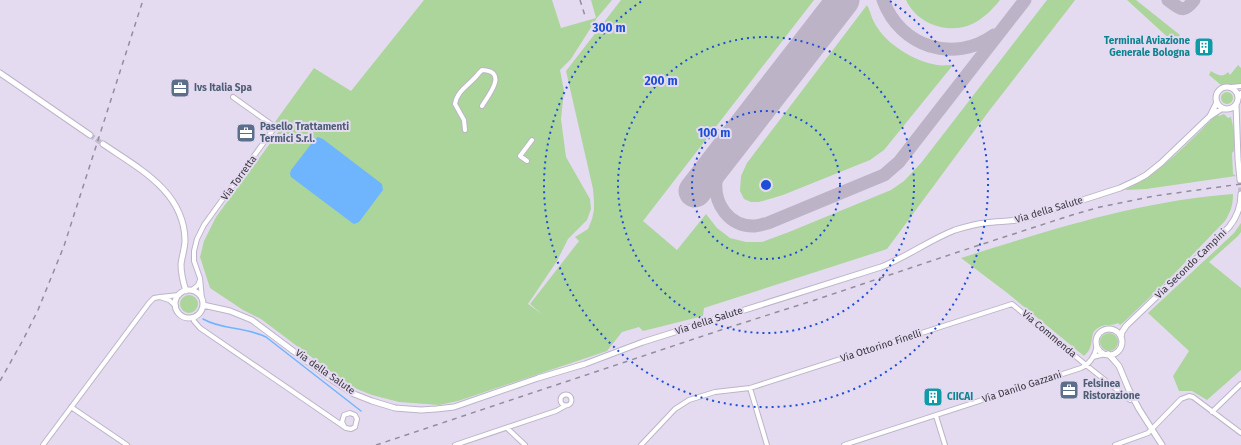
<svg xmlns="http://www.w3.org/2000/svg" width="1241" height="445" font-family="'Fira Sans',sans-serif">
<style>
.green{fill:#acd59b}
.water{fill:#6fb5fd}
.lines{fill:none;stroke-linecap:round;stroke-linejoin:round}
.stream{stroke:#6fb5fd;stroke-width:1.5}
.taxiway{stroke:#bcb4c6;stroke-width:13}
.runway{stroke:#bcb4c6;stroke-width:33}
.tertiary-tunnel{stroke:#c2bacd;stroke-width:5;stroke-dasharray:5 2.5;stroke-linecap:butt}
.minor-casing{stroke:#bdb4c9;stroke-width:6}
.tertiary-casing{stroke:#bdb4c9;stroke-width:7}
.minor{stroke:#fff;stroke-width:4}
.tertiary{stroke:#fff;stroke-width:5}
.rail{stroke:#938d9c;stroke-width:1.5;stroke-dasharray:5 5;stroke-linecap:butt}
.ring{fill:none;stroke:#1d4ed8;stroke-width:2;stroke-dasharray:2 4}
.labels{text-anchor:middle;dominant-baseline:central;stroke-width:4;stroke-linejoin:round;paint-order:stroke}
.culture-label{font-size:10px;font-weight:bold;fill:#0d838f;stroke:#e4dbf1;text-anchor:end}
.service-label{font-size:10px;font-weight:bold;fill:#4e5e75;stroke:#e4dbf1;text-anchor:start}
.street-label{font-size:10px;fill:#3a363f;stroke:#e4dbf1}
.centre{fill:#1d4ed8;stroke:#e4dbf1;stroke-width:2}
.ring-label{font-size:12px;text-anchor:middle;font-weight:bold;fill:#1d4ed8;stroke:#e4dbf1;stroke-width:4;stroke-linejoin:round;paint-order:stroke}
</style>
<rect width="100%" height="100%" fill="#e4dbf1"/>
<!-- green -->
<path class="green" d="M 424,0 L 552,0 L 561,28 L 596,18 L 591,0 L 612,0 L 597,18 L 571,59 L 560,70 L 564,91 L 561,119 L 566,157 L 590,199 L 591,209 L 587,220 L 568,239 L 557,261 L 528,304 L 542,314 L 530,304 L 579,241 L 575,237 L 588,229 L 592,219 L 594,210 L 594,202 L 593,189 L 566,71 L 621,0 L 814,0 L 643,221 L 677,250 L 706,214 L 717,228 L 730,238 L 746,242 L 762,242 L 789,232 L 891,190 L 904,181 L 921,163 L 1047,0 L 1075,0 L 1069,8 L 989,111 L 887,249 L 704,308 L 703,316 L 643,331 L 639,327 L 622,332 L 607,351 L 458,401 L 439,405 L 399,402 L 372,395 L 357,389 L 342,380 L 261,319 L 243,310 L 210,288 L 200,257 L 204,241 L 216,217 L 282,127 L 275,122 L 314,68 L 351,91 Z
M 906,0 L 1000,0 C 993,9 983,19 972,24 C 948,35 917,24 906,0 Z
M 1127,0 L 1136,0 L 1180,35 L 1174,43 Z
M 867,5 C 870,10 871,17 874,22 C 885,44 914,61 937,65 C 942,66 948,65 953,65 L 884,150 L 870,160 L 783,195 L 759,202 L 751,202 L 744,199 L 740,191 L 741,176 L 747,163 Z
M 1238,65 L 1241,68 L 1241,83 L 1239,85 L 1221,85 L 1209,75 L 1211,71 C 1217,75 1223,78 1228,72 L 1230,75 Z
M1221 98a6 6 0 1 1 12 0a6 6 0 1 1-12 0Z
M 1217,114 L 1219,116 L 1224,114 L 1228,118 L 1231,117 L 1234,131 L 1234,151 L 1232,153 L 1233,174 L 1236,176 L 1146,189 L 1126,190 L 1126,189 C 1159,175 1191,140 1217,114 Z
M 1233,194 C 1233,205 1231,211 1225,221 L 1172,276 L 1125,321 L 1120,325 L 1118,323 C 1112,326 1107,324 1102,326 C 1089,331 1094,338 1090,348 C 1089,351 1086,354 1084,356 L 1006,292 L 961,258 C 1050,230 1139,201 1233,194 Z
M 1241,223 L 1241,232 L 1238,236 L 1209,262 L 1241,288 L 1241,370 L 1207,400 L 1192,391 L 1179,391 L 1173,376 L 1189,351 L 1148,313 L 1234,233 Z
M180 304a9 9 0 1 1 18 0a9 9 0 1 1-18 0Z
M1100 342a9 9 0 1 1 18 0a9 9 0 1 1-18 0Z"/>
<!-- water -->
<path class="water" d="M 318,137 L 323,139 L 382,184 L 383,190 L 359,222 L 354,224 L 351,222 L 291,177 L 290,174 L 291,170 L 315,139 Z"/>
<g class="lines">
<!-- stream -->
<path class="stream" d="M 203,319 C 222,330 246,327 266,337 L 361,411"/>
<!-- taxiway -->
<path class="taxiway" d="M 883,0 C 900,47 954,64 994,35
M 1168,0 C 1181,9 1183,14 1194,0
M 727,150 C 722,160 717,170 716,182 C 714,204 729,226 753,226 C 758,226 763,224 768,223 L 884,175 L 899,162 L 1025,0"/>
<!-- runway -->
<path class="runway" d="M 695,191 L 843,0"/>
<!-- tertiary-tunnel -->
<path class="tertiary-tunnel" d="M 90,135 L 103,144
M 1240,180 L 1241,194"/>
<!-- minor casing -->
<g class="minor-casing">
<path id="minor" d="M 1231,87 L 1241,86
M 1238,99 L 1241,93
M 465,130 L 464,120 L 455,104 C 457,90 471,84 479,73 L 482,70 C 509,71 488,96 482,106
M 527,161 L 520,156 L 532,140
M 192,290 L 198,285 L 200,280
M 202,299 L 200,278 L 194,261 L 194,251 L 197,239 L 204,225 L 275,127 L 233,97
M 176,306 L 169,300 L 160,297 L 179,295
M 193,317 L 194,321 L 200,328 L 346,428 L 351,429 L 355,427 L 357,419 L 355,415 L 350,413 L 344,415 L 342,422 L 344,426
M 1093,357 L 1105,354
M 750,388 L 767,445
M560.5 400a5.5 5.5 0 1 1 11 0a5.5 5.5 0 1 1-11 0Z
M 71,407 L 127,445
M 1212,412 L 1241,384
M 936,416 L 945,445
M 507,428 L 525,445
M 43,445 L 149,303 L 154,298 L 160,297
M 455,445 L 556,411 L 565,406
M 641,445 L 675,409 L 689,400 L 715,392 L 750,388 L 1012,304 L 1086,365 L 1130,400
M 844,445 L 1081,368 C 1090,364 1095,355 1097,346
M 1115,445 L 1148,433 L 1181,399 L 1189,396 L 1193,397 L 1241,433"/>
</g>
<!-- tertiary casing -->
<g class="tertiary-casing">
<path id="tertiary" d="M 0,73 L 90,135
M1216 98a11 11 0 1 1 22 0a11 11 0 1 1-22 0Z
M 1236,104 L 1238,159 L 1240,180
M 1210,116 L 1217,102
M 103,144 C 138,168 184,191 185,240 C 185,248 182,256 181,264 C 181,273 183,282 186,291
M175 304a14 14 0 1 1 28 0a14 14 0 1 1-28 0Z
M 203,305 L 230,311 L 252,320 L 332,380 L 354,394 L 372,401 L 395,408 L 421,410 L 436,409 L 454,407 L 538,378 L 585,364 L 643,342 L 881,267 C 907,257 929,240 955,230 C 965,227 975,224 985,223 C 998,221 1011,222 1024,219 L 1120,188 L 1137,180 L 1146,175 L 1161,163 L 1209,117 L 1221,109 L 1226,109
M1096 342a13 13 0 1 1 26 0a13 13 0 1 1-26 0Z
M 1121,338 L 1122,332 L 1126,326 L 1229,227 C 1237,217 1241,206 1241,194
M 1108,354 L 1113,359 L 1119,366 L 1129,390 L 1139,409 L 1162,445"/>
</g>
<!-- minor -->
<use href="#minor" class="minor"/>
<!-- tertiary -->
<use href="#tertiary" class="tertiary"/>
<!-- rail -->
<path class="rail" d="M 580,0 L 586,19
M 0,381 L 23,340 L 38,310 L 64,246 L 143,0
M 376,445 L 727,328 L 815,300 L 958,252 L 1072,215 L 1100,207 L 1154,196 L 1241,184"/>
</g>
<!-- distance rings -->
<g class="ring">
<circle cx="766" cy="185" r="74"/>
<circle cx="766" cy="185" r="148"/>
<path d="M890 1A222 222 0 1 1 642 1"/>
</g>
<!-- icons -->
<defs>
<g id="building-square" transform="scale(1)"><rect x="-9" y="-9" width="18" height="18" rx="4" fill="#0f9aa8" stroke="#e4dbf1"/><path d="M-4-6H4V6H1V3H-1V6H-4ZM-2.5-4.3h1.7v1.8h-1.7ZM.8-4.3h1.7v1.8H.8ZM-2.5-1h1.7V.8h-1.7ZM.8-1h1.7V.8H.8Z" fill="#fff"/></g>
<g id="office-square" transform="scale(1)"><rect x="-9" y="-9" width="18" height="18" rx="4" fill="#5c6f8a" stroke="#e4dbf1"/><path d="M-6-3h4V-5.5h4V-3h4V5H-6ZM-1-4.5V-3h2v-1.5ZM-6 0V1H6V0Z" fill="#fff"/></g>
</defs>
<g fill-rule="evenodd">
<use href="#building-square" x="1204" y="47"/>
<use href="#office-square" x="180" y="88"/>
<use href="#office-square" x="246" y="133"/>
<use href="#office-square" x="1069" y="390"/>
<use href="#building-square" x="933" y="397"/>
</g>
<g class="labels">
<!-- culture labels -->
<g class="culture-label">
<text x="1190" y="41">Terminal Aviazione<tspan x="1190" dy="12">Generale Bologna</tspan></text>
<text x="947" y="397" text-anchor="start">CIICAI</text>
</g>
<!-- service labels -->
<g class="service-label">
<text x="194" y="88">Ivs Italia Spa</text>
<text x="260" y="127">Pasello Trattamenti<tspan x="260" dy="12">Termici S.r.l.</tspan></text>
<text x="1083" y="384">Felsinea<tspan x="1083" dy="12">Ristorazione</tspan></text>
</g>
<!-- street labels -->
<g class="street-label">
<text transform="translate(239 178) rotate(-54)">Via Torretta</text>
<text transform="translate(1049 210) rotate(-17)">Via della Salute</text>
<text transform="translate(1191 264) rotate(-44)">Via Secondo Campini</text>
<text transform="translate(709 321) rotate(-18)">Via della Salute</text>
<text transform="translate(1049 334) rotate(40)">Via Commenda</text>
<text transform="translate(881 346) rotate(-18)">Via Ottorino Finelli</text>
<text transform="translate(325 372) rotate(35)">Via della Salute</text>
<text transform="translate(1022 387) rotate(-18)">Via Danilo Gazzani</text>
</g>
</g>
<circle cx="766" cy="185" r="6" class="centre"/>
<g class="ring-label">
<text x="609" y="32">300 m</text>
<text x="661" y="85">200 m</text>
<text x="714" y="137">100 m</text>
</g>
</svg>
